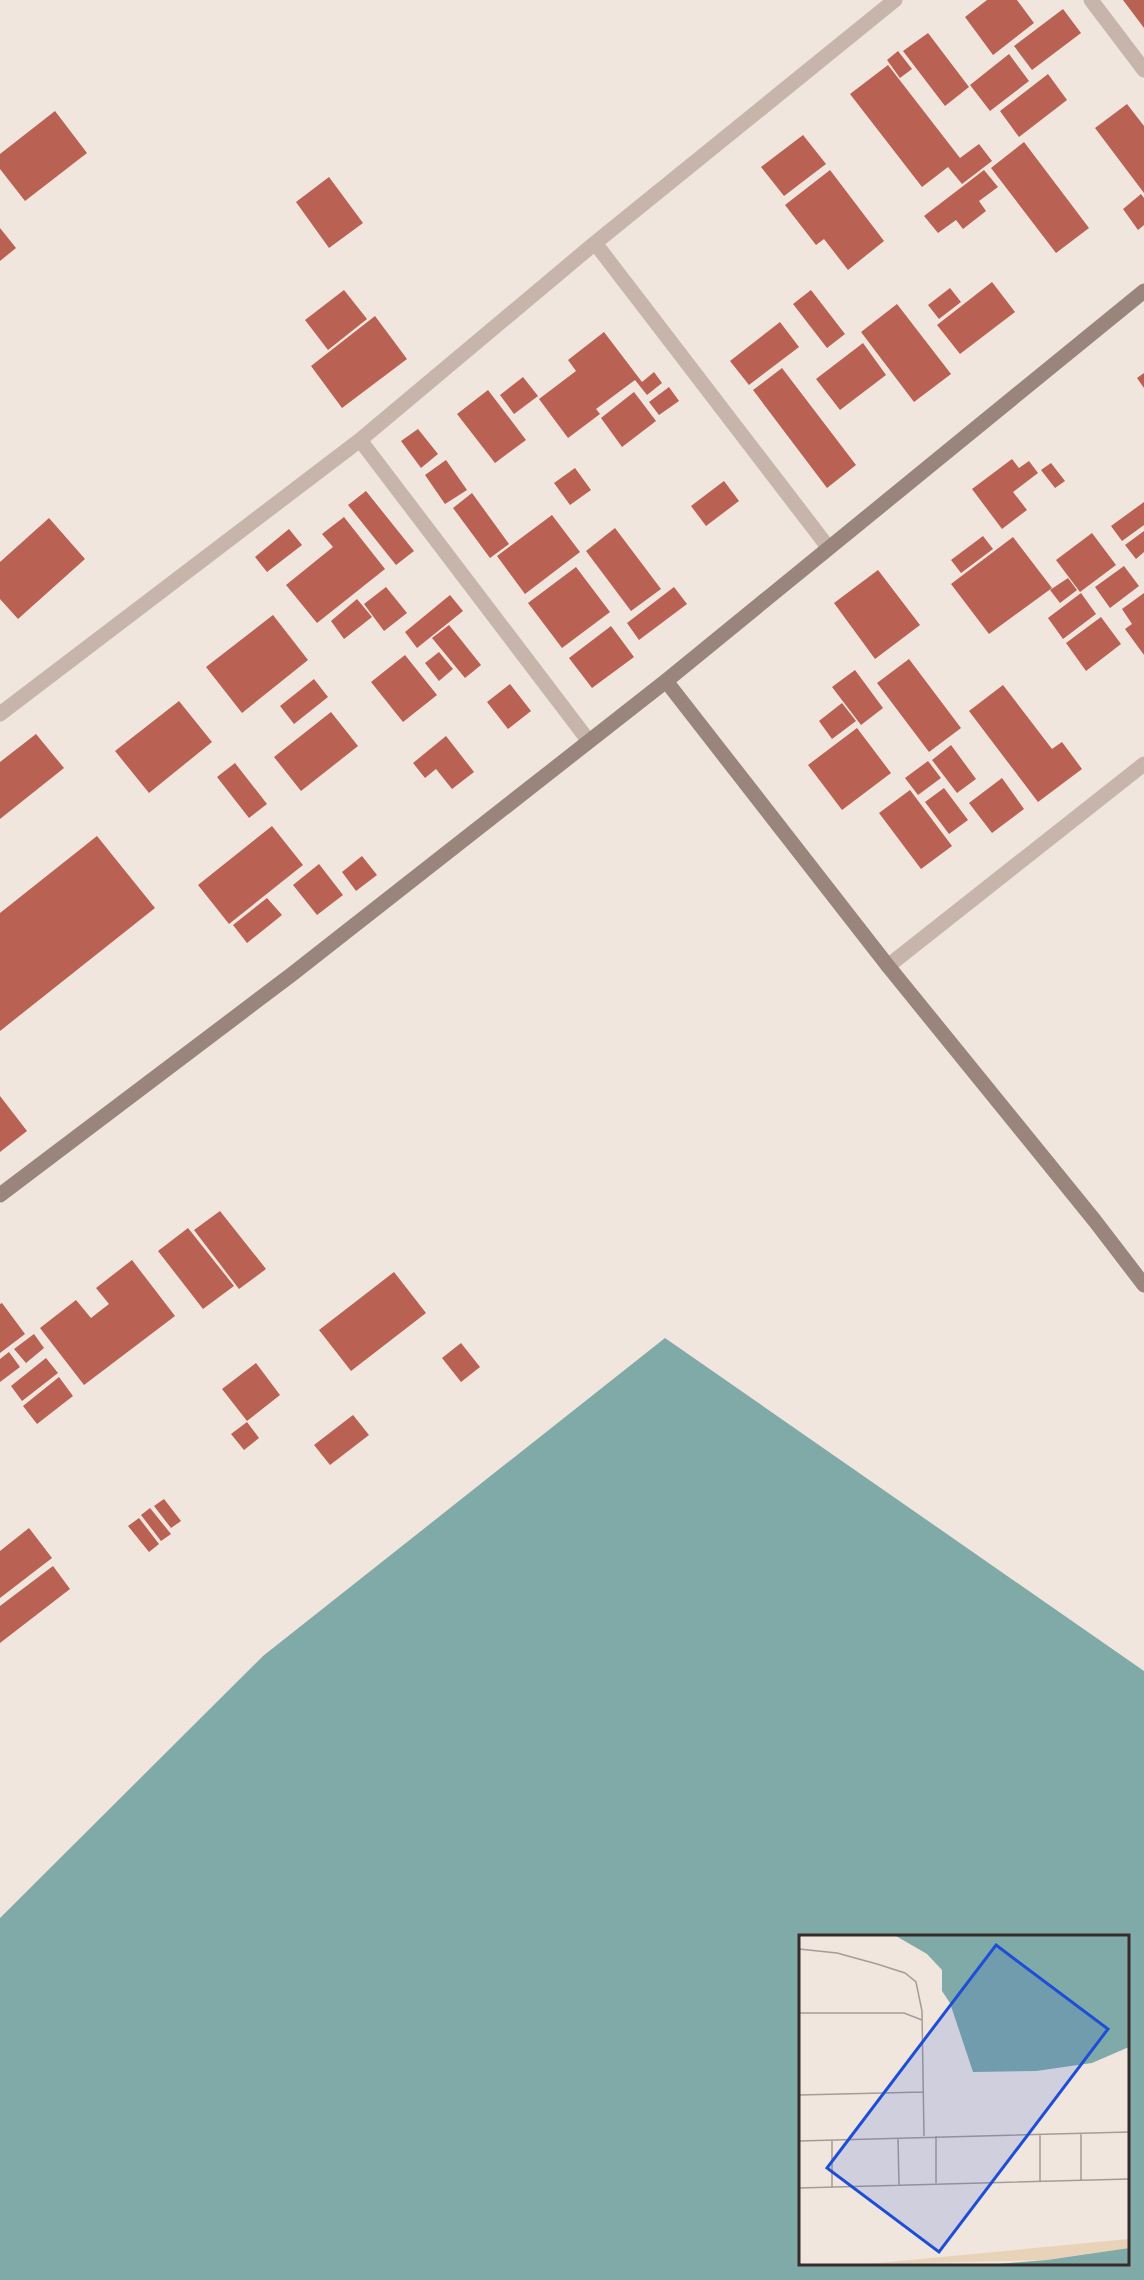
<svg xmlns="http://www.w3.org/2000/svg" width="1144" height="2280" font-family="'Golos Text',sans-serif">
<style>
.water{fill:#80aaa7;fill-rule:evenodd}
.building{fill:#b96153}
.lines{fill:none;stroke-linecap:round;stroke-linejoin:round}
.street{stroke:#c7b5ab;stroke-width:15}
.secondary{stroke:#9a857d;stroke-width:15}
.inset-road{fill:none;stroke:#a59c96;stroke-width:1.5}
.view{fill:#1d4ed8;fill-opacity:0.15;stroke:#1d4ed8;stroke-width:3}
.inset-edge{fill:none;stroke:#352c2a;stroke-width:3}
</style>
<rect width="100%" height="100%" fill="#f0e6de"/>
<!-- water -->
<path class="water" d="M 665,1338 L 1144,1671 L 1144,2280 L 0,2280 L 0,1918 L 263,1656 ZM 800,1936 L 1128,1936 L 1128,2264 L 800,2264 Z"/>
<!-- building -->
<path class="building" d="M 987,0 L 1017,0 L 1034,23 L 993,55 L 965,17 Z
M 1123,0 L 1144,0 L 1144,28 Z
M 1063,9 L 1081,33 L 1032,70 L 1014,46 Z
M 928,33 L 969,87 L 945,106 L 903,51 Z
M 898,51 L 912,69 L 900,78 L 887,60 Z
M 1009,54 L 1029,81 L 990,111 L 970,85 Z
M 888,65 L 960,158 L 979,144 L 992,161 L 962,184 L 948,167 L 922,187 L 850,94 Z
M 1048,74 L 1067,100 L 1019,137 L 1000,111 Z
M 1127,104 L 1144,126 L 1144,193 L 1095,128 Z
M 55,111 L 87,153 L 25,201 L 0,169 L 0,154 Z
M 803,135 L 826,164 L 784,196 L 761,167 Z
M 1024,142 L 1089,228 L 1056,253 L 991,168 Z
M 830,170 L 884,241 L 848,270 L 824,239 L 816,245 L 785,205 Z
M 984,170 L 998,187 L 979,201 L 986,211 L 963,229 L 956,220 L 938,233 L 924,216 Z
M 329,177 L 363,223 L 329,248 L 296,202 Z
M 1141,194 L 1144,198 L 1144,225 L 1138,230 L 1123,209 Z
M 0,228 L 16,248 L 0,261 Z
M 992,282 L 1015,312 L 960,354 L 937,325 Z
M 950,288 L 961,302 L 939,319 L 928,305 Z
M 344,290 L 367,319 L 328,350 L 305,320 Z
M 811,290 L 845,334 L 827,348 L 793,304 Z
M 897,304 L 951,374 L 914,402 L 861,332 Z
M 375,316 L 407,359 L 342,408 L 311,366 Z
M 780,322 L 799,347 L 749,385 L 730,361 Z
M 604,332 L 642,382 L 654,372 L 662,383 L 647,395 L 635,380 L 596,409 L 600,414 L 568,438 L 539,399 L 576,371 L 568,360 Z
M 863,343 L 886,375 L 840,410 L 816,379 Z
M 782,368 L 856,465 L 827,488 L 753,390 Z
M 1144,373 L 1144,388 L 1137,378 Z
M 523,377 L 538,396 L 514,414 L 500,395 Z
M 669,387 L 679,401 L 659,415 L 649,402 Z
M 488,390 L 526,440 L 495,463 L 457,414 Z
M 634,392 L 656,421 L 622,447 L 601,418 Z
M 418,429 L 438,454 L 421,468 L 401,441 Z
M 1012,459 L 1019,468 L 1029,461 L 1038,473 L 1013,492 L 1027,510 L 1002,529 L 972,489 Z
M 446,460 L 467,490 L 445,504 L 425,475 Z
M 1051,463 L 1065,481 L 1055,488 L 1041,470 Z
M 575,468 L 591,490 L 570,505 L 554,483 Z
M 724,481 L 739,501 L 706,526 L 691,506 Z
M 366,491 L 414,551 L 396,565 L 348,505 Z
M 472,493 L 509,544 L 490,558 L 453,508 Z
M 1144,502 L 1144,525 L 1122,541 L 1111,526 Z
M 552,515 L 580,552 L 525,594 L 497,556 Z
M 344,517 L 385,569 L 317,623 L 286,585 L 333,547 L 322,534 Z
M 49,518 L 85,559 L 18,619 L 0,599 L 0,562 Z
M 615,528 L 661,589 L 631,611 L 586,551 Z
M 289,529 L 302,545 L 267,572 L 255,557 Z
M 1144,531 L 1144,552 L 1136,559 L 1125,545 Z
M 1092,533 L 1116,565 L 1080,592 L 1056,560 Z
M 983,536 L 993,549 L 961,573 L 951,560 Z
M 1013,537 L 1052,588 L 989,634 L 951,584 Z
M 1124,566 L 1139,586 L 1110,608 L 1095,587 Z
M 576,567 L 610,612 L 562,648 L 528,603 Z
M 878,570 L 920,625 L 875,659 L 834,603 Z
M 1068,578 L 1077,590 L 1060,603 L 1050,590 Z
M 386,587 L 407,613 L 384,631 L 364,604 Z
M 674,587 L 687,604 L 639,640 L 627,623 Z
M 1081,593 L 1096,614 L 1063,639 L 1048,618 Z
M 1144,593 L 1144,655 L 1125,629 L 1132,624 L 1122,609 Z
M 450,595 L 463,611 L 417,648 L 405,632 Z
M 357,599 L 372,617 L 344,639 L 331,621 Z
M 273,615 L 308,660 L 242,713 L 206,667 Z
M 1101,617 L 1121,644 L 1086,671 L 1066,643 Z
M 449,625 L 481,665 L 465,678 L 432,638 Z
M 611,626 L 634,657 L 592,688 L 569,658 Z
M 439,652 L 453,669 L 439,681 L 425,663 Z
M 405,655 L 437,695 L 403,722 L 371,682 Z
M 909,659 L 961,728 L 929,752 L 877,683 Z
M 855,670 L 883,708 L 861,725 L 832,687 Z
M 314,679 L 328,697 L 294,724 L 280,706 Z
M 510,684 L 531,711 L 508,729 L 487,702 Z
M 1003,685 L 1052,749 L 1062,742 L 1082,769 L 1038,802 L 969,711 Z
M 179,701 L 212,742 L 149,793 L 115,751 Z
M 842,703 L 856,721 L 832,739 L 819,721 Z
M 331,712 L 358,746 L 301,791 L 274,757 Z
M 857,728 L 891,773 L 842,810 L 808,765 Z
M 36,734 L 64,768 L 0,819 L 0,762 Z
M 446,736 L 474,772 L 452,789 L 436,769 L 425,778 L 413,763 Z
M 951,745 L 976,779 L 957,793 L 932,760 Z
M 928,761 L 941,778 L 918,795 L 905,778 Z
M 235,763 L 267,804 L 249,818 L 217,777 Z
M 1002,778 L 1024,809 L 992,833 L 969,803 Z
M 944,788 L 968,820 L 949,834 L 925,802 Z
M 910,790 L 952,846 L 921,869 L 879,813 Z
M 272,826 L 303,865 L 229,924 L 198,885 Z
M 97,836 L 155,908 L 0,1031 L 0,913 Z
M 362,856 L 377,875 L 356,891 L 342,872 Z
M 319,864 L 343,895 L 317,915 L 293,885 Z
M 267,898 L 282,915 L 247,943 L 233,925 Z
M 0,1096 L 27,1131 L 0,1152 Z
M 220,1211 L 266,1269 L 239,1289 L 194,1230 Z
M 188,1228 L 234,1286 L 203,1309 L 158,1251 Z
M 132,1260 L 175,1316 L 84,1385 L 40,1328 L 76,1300 L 91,1318 L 109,1304 L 96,1288 Z
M 394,1272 L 426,1313 L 351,1371 L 319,1330 Z
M 2,1303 L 25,1334 L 0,1353 L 0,1304 Z
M 34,1334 L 44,1348 L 26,1363 L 14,1349 Z
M 461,1343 L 480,1367 L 461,1382 L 442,1358 Z
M 9,1352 L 20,1367 L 0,1382 L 0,1359 Z
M 46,1358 L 58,1373 L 22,1401 L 11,1386 Z
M 256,1363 L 280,1395 L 247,1421 L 222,1389 Z
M 59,1377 L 73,1396 L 37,1424 L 23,1406 Z
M 353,1415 L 369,1435 L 330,1465 L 314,1445 Z
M 247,1422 L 259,1438 L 244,1450 L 231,1434 Z
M 164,1499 L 181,1521 L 171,1528 L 154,1506 Z
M 150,1508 L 171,1534 L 161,1541 L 141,1515 Z
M 139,1518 L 159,1544 L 149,1552 L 128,1526 Z
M 29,1528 L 52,1558 L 0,1598 L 0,1551 Z
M 53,1566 L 70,1589 L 0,1643 L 0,1606 Z"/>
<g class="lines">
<!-- street -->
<path class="street" d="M 1091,0 L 1144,70
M 595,243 L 828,547
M 360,440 L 588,740
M 0,714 L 360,440 L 595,243 L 895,0
M 888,966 L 1144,764"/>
<!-- secondary -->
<path class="secondary" d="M 666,681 L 888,966 L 1095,1221 L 1144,1285
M 0,1195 L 291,975 L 666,681 L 1144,291"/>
</g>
<!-- overview -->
<g transform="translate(799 1935)">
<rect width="330" height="330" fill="#f0e6de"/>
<path d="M 330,304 L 330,313 L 248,325 L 69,329 Z" fill="#e8d3b8"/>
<path d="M 97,1 L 330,1 L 330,112 L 293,128 L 237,136 L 174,137 L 151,68 L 143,56 L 143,35 L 128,19 ZM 330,313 L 330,329 L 199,329 L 248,325 Z" fill="#80aaa7"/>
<path class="inset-road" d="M 0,14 L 38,18 L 78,29 L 106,38 L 117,47 L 123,76 L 125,201M 0,78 L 105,78 L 123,85M 0,160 L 125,157M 241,200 L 241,247M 137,201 L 137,248M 99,203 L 100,250M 33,205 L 33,252M 0,206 L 330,197M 282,245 L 282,198M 0,253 L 330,244"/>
<path class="view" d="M 197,10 L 309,94 L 140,317 L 28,233 Z"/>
<rect width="330" height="330" class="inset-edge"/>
</g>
</svg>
